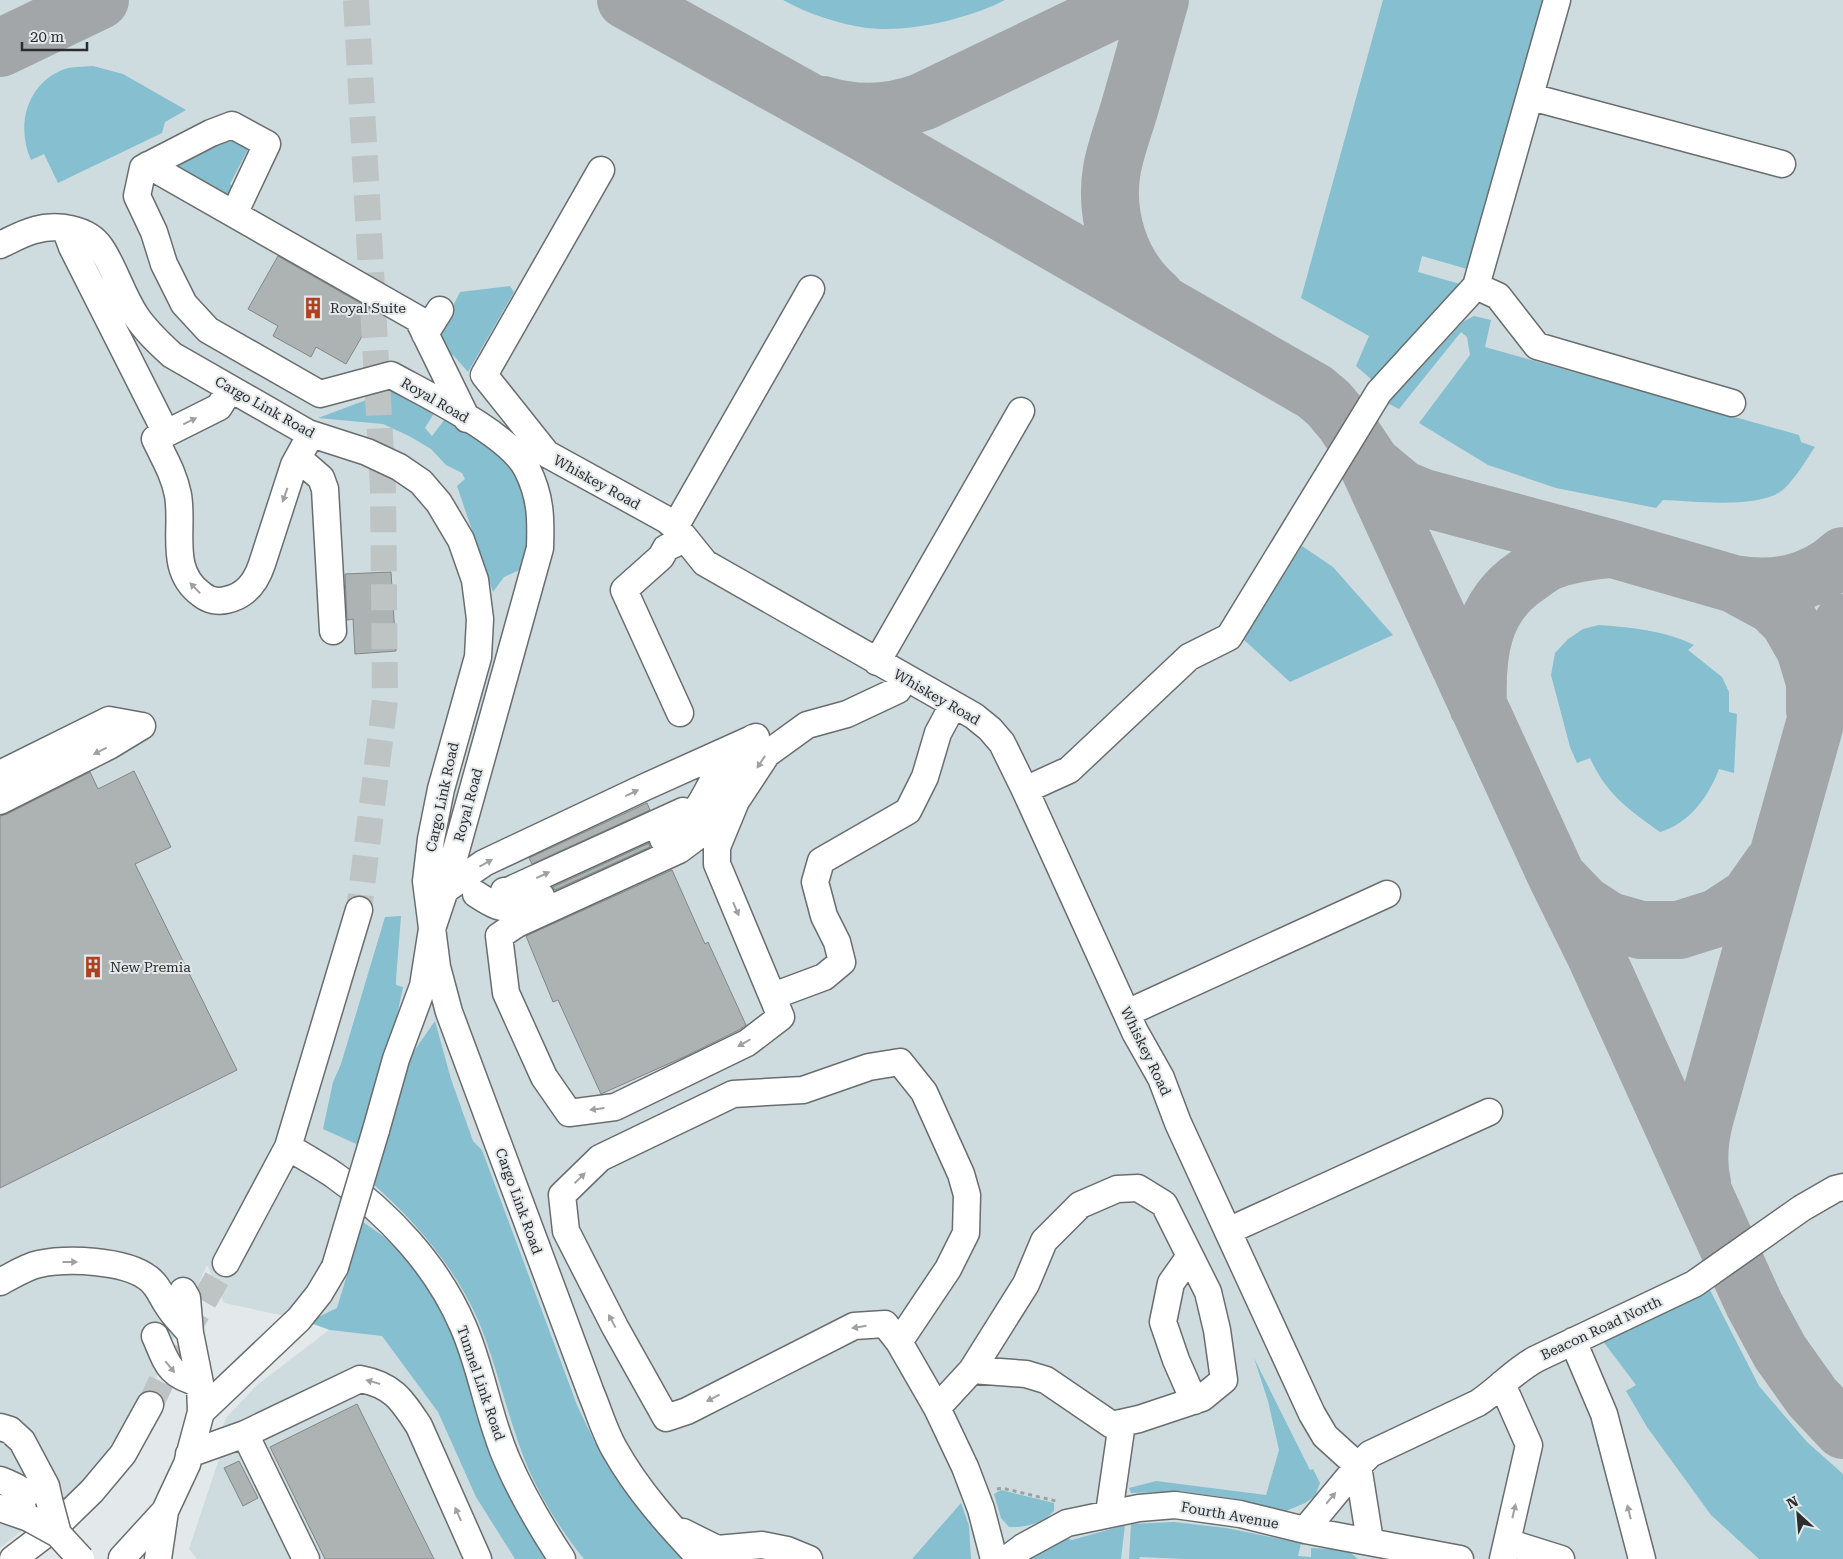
<svg xmlns="http://www.w3.org/2000/svg" width="1843" height="1559" font-family="'Roboto Serif',serif">
<style>
.built{fill:#cedce0}
.green{fill:#85bfd0}
.lines{fill:none;stroke-linecap:round;stroke-linejoin:round}
.taxiway{stroke:#a2a6a8;stroke-width:58}
.building{fill:#adb2b3;stroke:#828688}
.minor-tunnel{stroke:#bec3c4;stroke-width:26;stroke-dasharray:26 13;stroke-linecap:butt}
.minor-casing{stroke:#696d6e;stroke-width:29}
.path{stroke:#9da1a2;stroke-width:3;stroke-dasharray:4 4;stroke-linecap:butt}
.minor{stroke:#fff;stroke-width:26}
.minor-bridge-casing{stroke:#696d6e;stroke-width:29;stroke-linecap:butt}
.minor-bridge{stroke:#fff;stroke-width:26}
.oneway{fill:#a0a0a1}
.labels{text-anchor:middle;dominant-baseline:central;stroke-width:4;stroke-linejoin:round;paint-order:stroke}
.poi-label{font-size:14px;fill:#2b2d2e;stroke:#e3e8ea;text-anchor:start}
.street-label{font-size:14px;fill:#2b2d2e;stroke:#e3e8ea}
</style>
<rect width="100%" height="100%" fill="#e3e8ea"/>
<!-- built -->
<path class="built" d="M 0,0 L 1843,0 L 1843,1559 L 197,1559 L 189,1549 L 219,1459 L 229,1454 L 220,1434 L 226,1418 L 257,1385 L 329,1330 L 299,1319 L 224,1303 L 207,1265 L 154,1382 L 87,1480 L 0,1548 Z"/>
<!-- green -->
<path class="green" d="M 783,0 L 1005,0 C 968,19 909,33 867,28 C 839,24 808,14 783,0 Z
M 1383,0 L 1543,0 L 1467,269 L 1422,256 L 1418,272 L 1460,284 L 1372,380 L 1356,366 L 1369,336 L 1301,298 Z
M 93,66 L 123,74 L 186,110 L 165,122 L 162,133 L 58,183 L 44,154 L 31,160 C 16,127 26,85 62,70 C 72,66 83,67 93,66 Z
M 225,136 L 246,145 L 248,149 L 230,184 L 235,188 L 225,203 L 178,169 L 178,162 Z
M 510,286 L 514,292 L 468,372 L 453,355 L 445,362 L 437,338 L 460,292 Z
M 1474,316 L 1491,320 L 1485,347 L 1799,435 L 1801,442 L 1815,447 C 1806,460 1797,476 1785,488 C 1763,510 1694,501 1663,500 L 1656,508 L 1556,488 L 1488,465 L 1419,423 L 1470,355 L 1467,337 L 1461,332 L 1399,409 L 1387,403 L 1464,321 Z
M 401,387 L 432,403 L 433,415 L 425,428 L 432,436 L 448,415 L 506,454 L 524,488 L 531,536 L 524,568 L 504,577 L 493,592 L 457,486 L 465,479 L 462,473 L 446,465 L 431,449 L 409,436 L 383,424 L 318,418 Z
M 1302,546 L 1333,567 L 1393,635 L 1290,682 L 1243,639 Z
M 1599,625 C 1629,627 1667,631 1694,645 L 1688,650 L 1722,677 L 1729,692 L 1729,712 L 1737,714 L 1734,773 L 1719,769 C 1709,796 1689,824 1660,832 C 1628,809 1607,795 1590,758 L 1577,763 L 1570,747 L 1551,675 L 1555,653 L 1568,639 L 1583,629 Z
M 401,916 L 396,980 L 396,985 L 403,987 L 388,1059 L 363,1147 L 323,1129 L 333,1082 L 341,1064 L 385,917 Z
M 435,1021 L 451,1079 L 473,1141 L 482,1150 L 577,1405 L 595,1443 L 600,1441 L 689,1559 L 584,1559 C 562,1532 542,1500 528,1468 C 508,1420 498,1368 478,1320 C 455,1267 415,1221 372,1183 L 407,1061 Z
M 363,1222 L 383,1236 L 409,1261 L 438,1298 L 553,1559 L 515,1559 L 476,1497 L 438,1412 L 382,1336 L 330,1330 L 308,1322 L 337,1308 Z
M 1710,1290 L 1759,1386 L 1807,1442 L 1843,1474 L 1843,1559 L 1759,1559 L 1711,1515 L 1647,1427 L 1626,1391 L 1636,1385 L 1602,1340 Z
M 1254,1358 L 1310,1470 L 1313,1469 L 1320,1483 L 1315,1496 L 1305,1503 L 1286,1511 L 1236,1499 L 1180,1491 L 1131,1493 L 1129,1488 L 1156,1481 L 1266,1495 L 1279,1450 L 1268,1401 Z
M 1001,1490 L 1054,1503 L 1054,1511 C 1043,1523 1025,1528 1009,1527 L 1001,1518 L 994,1494 Z
M 961,1503 L 969,1526 L 971,1559 L 912,1559 Z
M 1174,1522 L 1226,1528 L 1301,1543 L 1298,1556 L 1311,1557 L 1311,1548 L 1347,1550 L 1358,1559 L 1184,1559 L 1140,1557 L 1139,1559 L 1129,1559 L 1131,1524 Z
M 1125,1525 L 1121,1559 L 1028,1559 L 1065,1538 L 1072,1540 Z"/>
<g class="lines">
<!-- taxiway -->
<path class="taxiway" d="M 626,0 L 865,133 L 1315,392 L 1329,404 L 1344,422 L 1372,464 L 1402,489 L 1424,498 L 1613,549 L 1734,584
M 0,48 L 100,0
M 823,105 C 857,115 889,114 922,102 L 1134,0
M 1156,297 C 1120,266 1104,216 1112,169 C 1116,147 1125,125 1131,103 C 1141,69 1150,34 1160,0
M 1365,459 L 1557,877 L 1596,956 L 1754,1304 L 1780,1352 L 1812,1397 L 1843,1430
M 1478,706 C 1476,655 1481,606 1527,576 C 1534,571 1542,564 1550,561 C 1570,554 1589,551 1610,549
M 1815,711 L 1815,682 L 1805,649 L 1789,621 L 1773,605 L 1734,584 C 1773,591 1813,584 1843,556
M 1561,881 L 1583,904 L 1609,921 L 1641,930 L 1679,930 L 1717,918 L 1749,897 L 1773,863
M 1702,1183 C 1697,1161 1699,1142 1704,1121 L 1843,623"/>
</g>
<!-- building -->
<path class="building" d="M 278,256 L 376,312 L 346,364 L 316,347 L 311,357 L 273,336 L 278,326 L 248,309 Z
M 391,572 L 396,651 L 355,654 L 353,619 L 347,620 L 345,574 Z
M 134,771 L 171,847 L 135,864 L 237,1070 L 0,1188 L 0,816 L 7,814 L 90,772 L 98,789 Z
M 647,803 L 650,810 L 532,864 L 529,858 Z
M 649,843 L 650,847 L 555,890 L 553,887 Z
M 672,870 L 705,944 L 708,942 L 746,1025 L 739,1030 L 686,1056 L 601,1094 L 558,1000 L 553,1002 L 526,936 Z
M 357,1404 L 434,1559 L 325,1559 L 270,1447 Z
M 239,1461 L 258,1498 L 243,1506 L 224,1468 Z"/>
<g class="lines">
<!-- minor-tunnel -->
<path class="minor-tunnel" d="M 356,0 L 383,488 L 385,700 L 359,910
M 150,1405 L 182,1339 L 226,1263"/>
<!-- minor casing -->
<g class="minor-casing">
<path id="minor" d="M 1531,97 L 1782,164
M 148,165 L 418,319 L 467,419
M 601,170 L 484,375 L 547,454 L 667,520 L 680,532 L 705,563 L 974,716 L 990,729 L 1002,743 L 1025,790 L 1135,1032 L 1161,1078 L 1178,1123 L 1312,1414 L 1325,1436 L 1358,1466
M 234,214 L 267,144 L 232,125 L 211,133 L 143,168 L 137,196 L 154,232 L 164,264 L 184,304 L 208,330 L 320,394 L 391,375 C 427,395 509,434 527,469 C 541,497 541,518 540,548 L 445,890 L 432,929 L 423,986 L 396,1059 L 376,1130
M 65,228 L 72,247 L 166,433
M 0,245 C 11,240 23,233 35,230 C 56,224 88,228 101,248 C 115,269 122,295 136,316 C 146,331 159,343 172,355 L 308,433 L 367,452 L 399,467 L 421,482 L 439,503 L 461,540 L 475,580 L 480,619 L 478,657 L 441,789 L 431,839 L 426,881 L 437,967 L 449,1012 L 591,1393 C 599,1412 605,1433 615,1450 C 638,1491 669,1525 701,1559
M 1476,286 L 1498,296 L 1537,346 L 1732,403
M 425,334 L 440,310
M 230,389 L 219,407 L 155,439 C 164,458 174,474 178,495 C 184,529 168,570 201,594 C 208,600 218,602 226,600 C 246,596 256,582 262,564 L 294,465 L 311,434
M 298,458 L 321,478 L 325,489 L 333,631
M 675,527 L 811,289
M 877,662 L 1021,411
M 680,713 L 624,590 L 661,557 L 666,548 L 685,539
M 753,738 L 737,764 L 725,808 L 699,835 L 679,850 L 517,924 L 499,936 L 506,993 L 544,1077 L 569,1113 L 615,1107 L 747,1043 L 781,1017 L 717,864 L 717,847 L 736,801 L 767,754 L 807,725 L 847,714 L 898,690 L 905,678
M 0,774 L 109,720 L 142,726
M 1025,790 L 1069,770 L 1189,657 L 1229,637 L 1379,392 L 1476,286 L 1557,0
M 0,801 L 109,746 L 142,726
M 663,839 C 698,823 711,782 728,750
M 445,890 L 484,863 L 645,787 L 756,737
M 504,891 L 510,890 L 683,811
M 476,894 C 506,914 511,910 541,896
M 773,996 L 824,977 L 842,962 L 837,942 L 824,916 L 815,882 L 821,861 L 908,811 L 925,777 L 938,733 L 953,705
M 1127,1013 L 1387,894
M 288,1147 C 303,1156 319,1165 334,1175 C 388,1213 437,1265 463,1326 C 482,1369 488,1417 507,1460 C 522,1495 541,1527 562,1559
M 1228,1231 L 1489,1112
M 1190,1256 L 1171,1283 L 1163,1322 L 1176,1360 L 1194,1401
M 226,1263 L 288,1147 L 359,910
M 0,1282 C 12,1276 25,1267 39,1264 C 68,1258 124,1260 148,1278 C 158,1285 161,1296 168,1306 C 174,1316 183,1324 190,1333
M 155,1336 C 167,1363 168,1376 200,1383
M 1573,1341 L 1604,1414 L 1642,1559
M 899,1342 L 948,1269 L 966,1233 L 967,1195 L 961,1174 L 924,1092 L 900,1062 L 869,1067 L 803,1090 L 733,1094 L 600,1158 L 562,1195 L 566,1231 L 615,1327 L 666,1418 L 687,1411 L 854,1326 L 885,1324 L 899,1342 L 937,1408 L 965,1467 L 981,1509 L 994,1559
M 1502,1384 L 1529,1445 L 1503,1559
M 937,1408 L 972,1370 L 1026,1284 L 1044,1241 L 1080,1205 L 1117,1189 L 1138,1188 L 1164,1204 L 1208,1292 L 1217,1330 L 1224,1380 L 1202,1398 L 1139,1419 L 1112,1425 L 1046,1380 L 1026,1374 L 972,1370
M 201,1412 L 299,1319 L 319,1294 L 335,1267
M 0,1427 L 10,1430 L 22,1441 L 46,1486 L 49,1500
M 245,1434 L 306,1559
M 189,1454 L 245,1434 L 360,1379 C 393,1385 402,1400 419,1426 L 478,1559
M 1358,1466 L 1370,1541
M 0,1480 C 22,1488 40,1501 54,1520
M 0,1508 L 29,1518
M 1109,1513 L 1122,1423
M 1305,1530 L 1358,1466 L 1370,1454 L 1478,1403 C 1499,1389 1514,1371 1536,1359 L 1694,1284 L 1802,1208 L 1835,1189 L 1843,1187
M 683,1532 L 717,1549 L 762,1545 L 787,1550 L 809,1559
M 1507,1542 L 1561,1559
M 122,1558 L 165,1511
M 13,1559 L 55,1527 L 92,1491 L 123,1454 L 150,1405
M 158,1559 L 165,1511 L 187,1464 L 201,1412 L 200,1383 L 190,1333 L 187,1298 L 183,1291
M 1007,1559 L 1023,1547 L 1067,1523 L 1139,1508 L 1175,1505 L 1240,1514 L 1305,1530 L 1460,1559"/>
</g>
<!-- path -->
<path class="path" d="M 997,1489 L 1002,1488 L 1056,1501"/>
<!-- minor -->
<use href="#minor" class="minor"/>
<!-- minor-bridge casing -->
<g class="minor-bridge-casing">
<path id="minor-bridge" d="M 335,1267 L 376,1130
M 49,1500 L 58,1534
M 29,1518 L 58,1534 L 81,1559"/>
</g>
<!-- minor-bridge -->
<use href="#minor-bridge" class="minor-bridge"/>
</g>
<!-- one-way arrows -->
<defs><path id="oneway-solid" d="M-6-.8H1V-3.2L6.5 0L1 3.2V.8H-6Z" transform="scale(1.25)"/></defs>
<g class="oneway">
<use href="#oneway-solid" transform="translate(190 421) rotate(-26)"/>
<use href="#oneway-solid" transform="translate(285 495) rotate(109)"/>
<use href="#oneway-solid" transform="translate(195 588) rotate(-134)"/>
<use href="#oneway-solid" transform="translate(100 751) rotate(153)"/>
<use href="#oneway-solid" transform="translate(761 762) rotate(123)"/>
<use href="#oneway-solid" transform="translate(632 793) rotate(-25)"/>
<use href="#oneway-solid" transform="translate(486 863) rotate(-29)"/>
<use href="#oneway-solid" transform="translate(543 875) rotate(-25)"/>
<use href="#oneway-solid" transform="translate(736 909) rotate(67)"/>
<use href="#oneway-solid" transform="translate(744 1043) rotate(150)"/>
<use href="#oneway-solid" transform="translate(597 1109) rotate(173)"/>
<use href="#oneway-solid" transform="translate(580 1178) rotate(-44)"/>
<use href="#oneway-solid" transform="translate(70 1262)"/>
<use href="#oneway-solid" transform="translate(612 1321) rotate(-118)"/>
<use href="#oneway-solid" transform="translate(859 1327) rotate(171)"/>
<use href="#oneway-solid" transform="translate(170 1367) rotate(51)"/>
<use href="#oneway-solid" transform="translate(373 1382) rotate(-164)"/>
<use href="#oneway-solid" transform="translate(713 1398) rotate(153)"/>
<use href="#oneway-solid" transform="translate(1331 1498) rotate(-50)"/>
<use href="#oneway-solid" transform="translate(1514 1511) rotate(-77)"/>
<use href="#oneway-solid" transform="translate(1629 1512) rotate(-104)"/>
<use href="#oneway-solid" transform="translate(458 1514) rotate(-114)"/>
</g>
<!-- icons -->
<defs>
<g id="building-bare" transform="scale(1.725)"><path d="M-4-6H4V6H1V3H-1V6H-4ZM-2.5-4.3h1.7v1.8h-1.7ZM.8-4.3h1.7v1.8H.8ZM-2.5-1h1.7V.8h-1.7ZM.8-1h1.7V.8H.8Z" fill="#ab4321" stroke="#e3e8ea" stroke-width="2.5" paint-order="stroke"/></g>
</defs>
<g fill-rule="evenodd">
<use href="#building-bare" x="313" y="308"/>
<use href="#building-bare" x="93" y="967"/>
</g>
<g class="labels">
<!-- poi labels -->
<g class="poi-label">
<text x="330" y="308">Royal Suite</text>
<text x="110" y="967">New Premia</text>
</g>
<!-- street labels -->
<g class="street-label">
<text transform="translate(435 400) rotate(30)">Royal Road</text>
<text transform="translate(265 407) rotate(29)">Cargo Link Road</text>
<text transform="translate(597 482) rotate(29)">Whiskey Road</text>
<text transform="translate(937 697) rotate(30)">Whiskey Road</text>
<text transform="translate(442 797) rotate(-78)">Cargo Link Road</text>
<text transform="translate(468 805) rotate(-75)">Royal Road</text>
<text transform="translate(1146 1051) rotate(64)">Whiskey Road</text>
<text transform="translate(519 1201) rotate(70)">Cargo Link Road</text>
<text transform="translate(1601 1328) rotate(-25)">Beacon Road North</text>
<text transform="translate(481 1383) rotate(71)">Tunnel Link Road</text>
<text transform="translate(1230 1515) rotate(10)">Fourth Avenue</text>
</g>
</g>
<!-- north arrow -->
<g transform="translate(1798 1514) rotate(334)" stroke="#e3e8ea" stroke-width="4" paint-order="stroke">
<path d="M0-4L9 19L0 12L-9 19Z" fill="#2b2d2e"/>
<text y="-8" font-size="14" font-weight="bold" text-anchor="middle" fill="#2b2d2e">N</text>
</g>
<!-- scale -->
<path d="M22 42v8h65v-8" fill="none" stroke="#2b2d2e" stroke-width="2.5"/>
<text x="30" y="42" font-size="15" fill="#2b2d2e" stroke="#e3e8ea" stroke-width="4" paint-order="stroke">20 m</text>
</svg>
